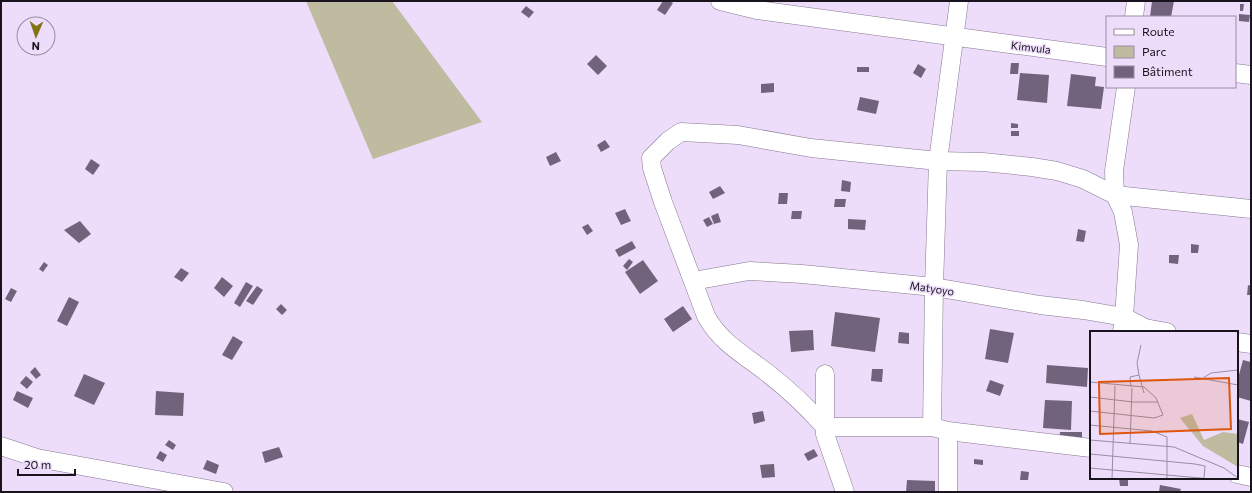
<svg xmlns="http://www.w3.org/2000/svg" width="1252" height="493" font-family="Commissioner,sans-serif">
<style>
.green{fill:#bfbba1}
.building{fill:#72637d}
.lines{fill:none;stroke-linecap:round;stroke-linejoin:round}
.street-casing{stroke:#867791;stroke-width:19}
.street{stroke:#fff;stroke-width:18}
.labels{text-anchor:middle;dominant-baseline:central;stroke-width:3;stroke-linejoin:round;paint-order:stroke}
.street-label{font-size:11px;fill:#19131d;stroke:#eeddfa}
.inset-road{fill:none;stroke:#998ca2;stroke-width:1}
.view{fill:#de560d;fill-opacity:0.15;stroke:#de560d;stroke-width:2}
.inset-edge{fill:none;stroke:#19131d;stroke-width:2}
</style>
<rect width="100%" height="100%" fill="#eeddfa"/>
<!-- green -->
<path class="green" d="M 306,1 L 392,1 L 482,122 L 373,159 Z"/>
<!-- building -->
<path class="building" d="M 663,1 L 669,1 L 673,3 L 665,15 L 657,10 Z
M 1152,1 L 1174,1 L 1171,17 L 1150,17 Z
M 1240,4 L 1244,4 L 1243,11 L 1240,11 Z
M 526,6 L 534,12 L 529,18 L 521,12 Z
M 1239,14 L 1250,15 L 1249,22 L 1239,21 Z
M 596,55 L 607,66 L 598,75 L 587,64 Z
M 1011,63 L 1019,63 L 1018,74 L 1010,74 Z
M 918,64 L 926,69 L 921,78 L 913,73 Z
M 857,67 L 869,67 L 869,72 L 857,72 Z
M 1020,73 L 1049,75 L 1047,103 L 1017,100 Z
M 1071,74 L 1096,77 L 1095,86 L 1104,87 L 1101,109 L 1067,106 Z
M 774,83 L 774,92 L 761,93 L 761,84 Z
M 860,97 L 879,101 L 876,114 L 857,110 Z
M 1011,123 L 1018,124 L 1018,128 L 1011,128 Z
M 1011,131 L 1019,131 L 1019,136 L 1011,136 Z
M 605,140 L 610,147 L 601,152 L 597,145 Z
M 556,152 L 561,161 L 550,166 L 546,157 Z
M 91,159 L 100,165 L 93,175 L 85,169 Z
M 842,180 L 851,182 L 850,192 L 841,191 Z
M 720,186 L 725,193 L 713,199 L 709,192 Z
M 779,193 L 788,193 L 787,204 L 778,204 Z
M 835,199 L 846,199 L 845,207 L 834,207 Z
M 625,209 L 631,221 L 621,225 L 615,213 Z
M 792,211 L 802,211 L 801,219 L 791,219 Z
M 718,213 L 721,222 L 714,224 L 711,216 Z
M 709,217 L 713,224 L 707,227 L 703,220 Z
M 848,219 L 866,220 L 865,230 L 848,229 Z
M 80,221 L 91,234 L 79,243 L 64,230 Z
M 588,224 L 593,231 L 587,235 L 582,227 Z
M 1078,229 L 1086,231 L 1084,242 L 1076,241 Z
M 632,241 L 636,248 L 619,257 L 615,250 Z
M 1191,244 L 1199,245 L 1198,253 L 1191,253 Z
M 1169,255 L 1179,255 L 1178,264 L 1169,263 Z
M 629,259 L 633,262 L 627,270 L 623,266 Z
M 643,260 L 658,281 L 640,294 L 625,272 Z
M 44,262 L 48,265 L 43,272 L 39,269 Z
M 181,268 L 189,273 L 182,282 L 174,277 Z
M 222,277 L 233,286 L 224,297 L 214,288 Z
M 246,282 L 253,286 L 240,307 L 234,303 Z
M 1248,285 L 1251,286 L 1251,295 L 1247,295 Z
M 257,286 L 263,290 L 253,305 L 246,301 Z
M 11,288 L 17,291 L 11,302 L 5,299 Z
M 69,297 L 79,302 L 67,326 L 57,321 Z
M 281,304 L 287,310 L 282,315 L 276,309 Z
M 683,306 L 692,319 L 673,332 L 664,319 Z
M 835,312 L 880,318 L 875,352 L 831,346 Z
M 990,329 L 1014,333 L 1008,363 L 985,359 Z
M 813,330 L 814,350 L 791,352 L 789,331 Z
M 899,332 L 909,333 L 909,344 L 898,343 Z
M 233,336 L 243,342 L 232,360 L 222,355 Z
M 1243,360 L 1251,362 L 1251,401 L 1237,397 L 1237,382 Z
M 1047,365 L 1088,368 L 1087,387 L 1046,383 Z
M 35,367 L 41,375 L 36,379 L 30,372 Z
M 872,369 L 883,369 L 882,382 L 871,381 Z
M 84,374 L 105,383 L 94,405 L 74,396 Z
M 26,376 L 33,382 L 27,389 L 20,383 Z
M 990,380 L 1004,385 L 1000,396 L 986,391 Z
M 17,391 L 33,398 L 28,408 L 13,400 Z
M 156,391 L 184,393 L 183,416 L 155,415 Z
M 1045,400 L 1072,401 L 1071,430 L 1043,428 Z
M 763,411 L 765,421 L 754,424 L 752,413 Z
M 1237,419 L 1249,422 L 1243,444 L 1237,442 Z
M 1060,432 L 1082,432 L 1082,441 L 1059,441 Z
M 169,440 L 176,445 L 173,450 L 165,445 Z
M 279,447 L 283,457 L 265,463 L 262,452 Z
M 814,449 L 818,456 L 808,461 L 804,454 Z
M 160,451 L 167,455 L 163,462 L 156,458 Z
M 974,459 L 983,460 L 983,465 L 974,464 Z
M 207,460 L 219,465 L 216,474 L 203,469 Z
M 774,464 L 775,477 L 762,478 L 760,465 Z
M 1021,471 L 1029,472 L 1028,480 L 1020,480 Z
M 1119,478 L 1128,478 L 1128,486 L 1120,486 Z
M 907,480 L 935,481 L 935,492 L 906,492 Z
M 1160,485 L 1181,489 L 1180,492 L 1159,492 Z"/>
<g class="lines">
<!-- street casing -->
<g class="street-casing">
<path id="street" d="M 720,1 L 757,10 L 1107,57
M 1134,17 L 1136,1
M 1235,73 L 1251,75
M 693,281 L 749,271 L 802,274 L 934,287 L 1040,305 L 1083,310 L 1124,317 L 1145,328 L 1167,332
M 1122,332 L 1124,317 L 1129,245 L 1123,212 L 1115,195 L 1114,171 L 1126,87
M 1237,342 L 1251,344
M 825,374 L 825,434 L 845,492
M 932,427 L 934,287 L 938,161 L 959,1
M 948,431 L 948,492
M 1,446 L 37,458 L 224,492
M 1091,448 L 948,431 L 932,427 L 825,427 C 807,407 787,388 766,372 C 744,355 720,342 706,316 L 663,202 L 652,168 L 651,158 L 668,141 L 681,132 L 738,135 L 811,148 L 938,161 L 983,162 L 1032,167 L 1057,171 L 1083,179 L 1115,195 L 1251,209
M 1237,474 L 1251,477"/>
</g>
<!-- street -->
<use href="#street" class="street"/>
</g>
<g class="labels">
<!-- street labels -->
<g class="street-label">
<text transform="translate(1031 47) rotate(7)">Kimvula</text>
<text transform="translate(932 288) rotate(8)">Matyoyo</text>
</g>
</g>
<!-- overview -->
<g transform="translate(1090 331)">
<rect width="148" height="148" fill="#eeddfa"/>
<path d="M 102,83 L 114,109 L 133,101 L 148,103 L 148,136 L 113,115 L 90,87 Z" fill="#bfbba1"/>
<path class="inset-road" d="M 49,44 L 54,62M 104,46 L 148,54M 113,47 L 121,42 L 148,39M 0,51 L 54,56 L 66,67 L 73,84 L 64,87 L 0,80M 41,56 L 40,46 L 49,44 L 47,32 L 51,14M 0,66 L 43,71 L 68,71M 0,94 L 62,100 L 77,106 L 77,148M 0,109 L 84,116 L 134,137 L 148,147M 40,113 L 42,57M 0,123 L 105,133 L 115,135 L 114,147M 0,137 L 121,148M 22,148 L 25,55"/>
<path class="view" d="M 139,47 L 141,98 L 10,103 L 9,51 Z"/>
<rect width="148" height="148" class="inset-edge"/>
</g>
<!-- border -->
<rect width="1252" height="493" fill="none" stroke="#19131d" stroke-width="4"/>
<!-- legend -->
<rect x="1106" y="16" width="130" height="72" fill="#eeddfa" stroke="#998ca2"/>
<rect x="1114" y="29" width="20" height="6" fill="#ffffff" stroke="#998ca2"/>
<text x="1142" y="36" font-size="12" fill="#19131d">Route</text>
<rect x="1114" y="46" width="20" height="12" fill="#bfbba1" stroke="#998ca2"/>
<text x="1142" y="56" font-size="12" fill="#19131d">Parc</text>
<rect x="1114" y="66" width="20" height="12" fill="#72637d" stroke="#998ca2"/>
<text x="1142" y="76" font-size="12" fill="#19131d">Bâtiment</text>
<!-- north arrow -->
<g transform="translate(36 36) rotate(182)"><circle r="19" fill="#eeddfa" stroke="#998ca2"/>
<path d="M0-3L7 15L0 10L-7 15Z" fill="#827315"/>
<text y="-6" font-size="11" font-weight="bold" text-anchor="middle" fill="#19131d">N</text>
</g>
<!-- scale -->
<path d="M18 469v6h57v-6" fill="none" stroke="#19131d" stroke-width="2"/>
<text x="24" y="469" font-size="12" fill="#19131d" stroke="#eeddfa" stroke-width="3" paint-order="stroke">20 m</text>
</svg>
